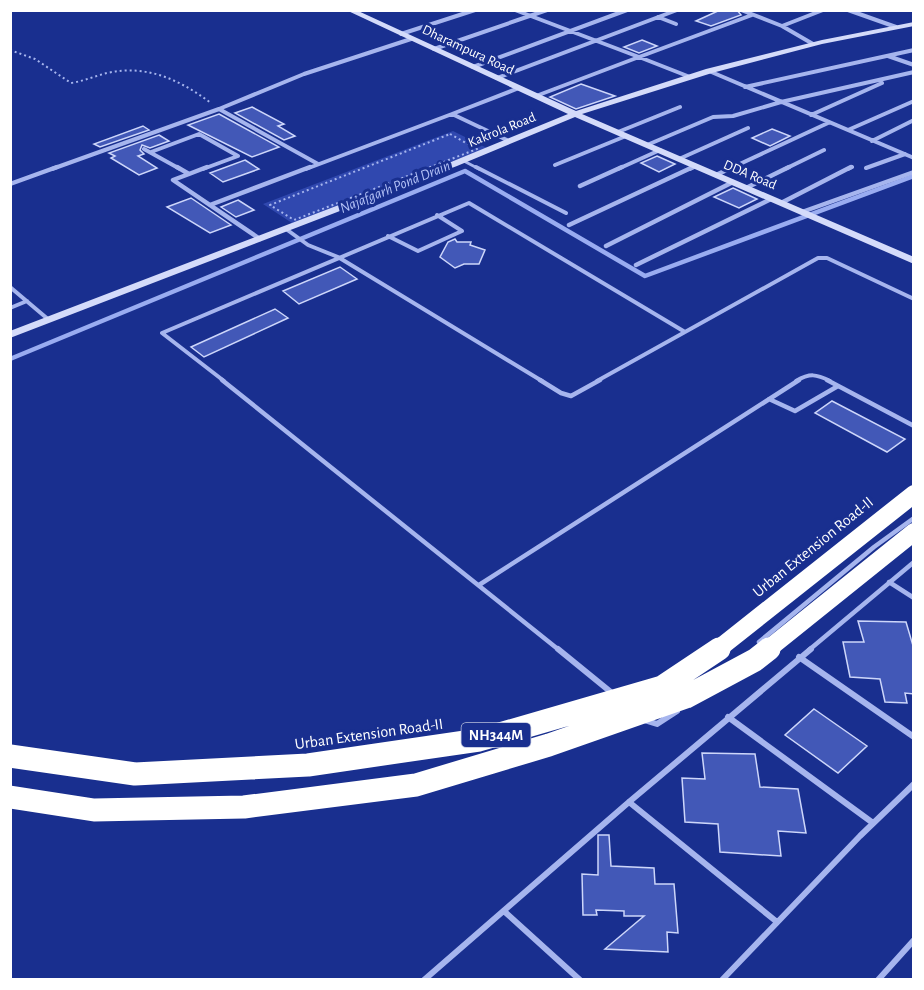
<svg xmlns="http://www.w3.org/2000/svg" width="924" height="990" font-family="'Alegreya Sans',sans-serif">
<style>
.green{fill:#3048af}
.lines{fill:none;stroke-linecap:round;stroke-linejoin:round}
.stream{stroke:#99acf1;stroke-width:4.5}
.building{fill:#4258b7;stroke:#cdd6fa;stroke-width:1.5}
.path{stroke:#a6b5ee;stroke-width:2;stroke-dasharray:2 3;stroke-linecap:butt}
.lane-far3{stroke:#a6b5ee;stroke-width:3}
.lane-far2{stroke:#a6b5ee;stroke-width:4}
.lane-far1{stroke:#a6b5ee;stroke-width:4.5}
.lane{stroke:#a6b5ee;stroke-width:6}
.street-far1{stroke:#a6b5ee;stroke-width:4}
.street{stroke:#a6b5ee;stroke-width:4.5}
.secondary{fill:#d4dbfa;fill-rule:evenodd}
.highway-bridge-far1{stroke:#fff;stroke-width:18}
.highway-bridge{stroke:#fff;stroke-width:23}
.labels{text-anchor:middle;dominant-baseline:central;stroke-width:6;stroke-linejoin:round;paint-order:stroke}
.far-street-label{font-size:14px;fill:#fff;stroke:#192f8f}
.far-water-label{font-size:15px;font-style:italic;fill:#b2c0f6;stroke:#192f8f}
.shield{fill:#192f8f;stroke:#bac1dd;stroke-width:1.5}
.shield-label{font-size:15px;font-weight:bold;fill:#fff}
.street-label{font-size:16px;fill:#fff;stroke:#192f8f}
</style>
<rect width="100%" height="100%" fill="#192f8f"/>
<!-- green -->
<path class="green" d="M 453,131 L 487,148 L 292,223 L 263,204 Z"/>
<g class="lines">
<!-- stream -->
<path class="stream" d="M 10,359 L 465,171 L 645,276 L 914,176"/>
</g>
<!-- building -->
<path class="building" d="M 720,10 L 737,10 L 741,15 L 711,26 L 696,21 Z
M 642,40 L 657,46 L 639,53 L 624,47 Z
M 581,84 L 615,96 L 576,109 L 550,97 Z
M 252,107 L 284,124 L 278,126 L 295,136 L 284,140 L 235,113 Z
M 219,114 L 279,147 L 252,157 L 188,125 Z
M 143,126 L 149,130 L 100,147 L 94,144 Z
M 772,129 L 790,136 L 770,146 L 752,138 Z
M 159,135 L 169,141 L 150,148 L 142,145 L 140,150 L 144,154 L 138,156 L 157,168 L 139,175 L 111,158 L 115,156 L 109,153 Z
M 657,156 L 675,164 L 659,172 L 641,163 Z
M 245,160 L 259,169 L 223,182 L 210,173 Z
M 733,188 L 757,199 L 739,208 L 714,197 Z
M 191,198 L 231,225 L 210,233 L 167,207 Z
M 238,200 L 254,210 L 236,217 L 221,207 Z
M 455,239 L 457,242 L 471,242 L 470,245 L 485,250 L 479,264 L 464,264 L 455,268 L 440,257 L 448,242 Z
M 340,267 L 357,279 L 299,304 L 283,291 Z
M 275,309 L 288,318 L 204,357 L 191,347 Z
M 832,401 L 905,439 L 887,452 L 815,413 Z
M 858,621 L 906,622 L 914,649 L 914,694 L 905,693 L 907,703 L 885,702 L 880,679 L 850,677 L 843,642 L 864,642 Z
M 814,709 L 867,746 L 838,773 L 785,735 Z
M 702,753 L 755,754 L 760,787 L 798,789 L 806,833 L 778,831 L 781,856 L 720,852 L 718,824 L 685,822 L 682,778 L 705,779 Z
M 598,835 L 609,835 L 611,866 L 654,868 L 655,884 L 674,884 L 678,933 L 667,932 L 668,952 L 605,949 L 644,916 L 624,916 L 624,911 L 596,910 L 597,915 L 583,915 L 582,874 L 598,875 Z"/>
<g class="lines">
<!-- path -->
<path class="path" d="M 10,50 L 35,59 L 71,83 C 84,81 95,76 107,73 C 147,64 180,80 211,103
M 450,134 L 477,149 L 294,220 L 270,205 Z"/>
<!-- lane-far3 -->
<path class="lane-far3" d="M 462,160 L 479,169"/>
<!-- lane-far2 -->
<path class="lane-far2" d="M 476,167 L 566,213
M 286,229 L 308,245 L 338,257 L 542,381
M 388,236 L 418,251 L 462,231 L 437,215
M 10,287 L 49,320
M 10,308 L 27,301
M 224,381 L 162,333 L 469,203 L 685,332
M 597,381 L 818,258 L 827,258 L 914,299
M 796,381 C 810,373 816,374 830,381"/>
<!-- lane-far1 -->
<path class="lane-far1" d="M 222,380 L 559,650
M 540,380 L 561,393 L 571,396 L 600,380
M 827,380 L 914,426
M 769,399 L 795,411 L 838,386
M 889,582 L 914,598
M 479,585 L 799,380
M 759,642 L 874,547 L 914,518
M 809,650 L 914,562"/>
<!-- lane -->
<path class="lane" d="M 558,649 L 612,693
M 799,657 L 914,737
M 728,717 L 873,823
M 644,720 L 657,724 L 677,711
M 629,802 L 777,922
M 505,912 L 580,980
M 424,980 L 629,802 L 811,649
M 722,980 L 860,836 L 914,784
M 878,980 L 914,940"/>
<!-- street-far1 -->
<path class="street-far1" d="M 515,10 L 639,57 L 752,15
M 741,10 L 782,26
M 848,10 L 896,27
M 658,17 L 676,24
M 401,34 L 475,10
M 813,44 L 782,26 L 823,10
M 434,49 L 547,10
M 888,56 L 914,65
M 473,67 L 627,10
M 709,71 L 914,158
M 497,78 L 677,10
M 745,87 L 914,50
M 536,96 L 639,57 L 690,77
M 219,109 L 304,74 L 411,39
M 452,114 L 519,88
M 811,115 L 882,83
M 848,130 L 914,101
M 618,132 L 680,107
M 872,141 L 914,120
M 647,145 L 713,117 L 733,116 L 781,102 L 914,72
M 144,149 L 180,169
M 151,152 L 199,134 L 238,156 L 203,169
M 679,159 L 748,128
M 555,165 L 626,136
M 866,168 L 905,154
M 52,169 L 219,109 L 318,164
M 306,169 L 452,114 L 509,141
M 618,169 L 660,150
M 690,169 L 696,166
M 729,169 L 828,123
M 785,169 L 824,150
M 848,169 L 852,167"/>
<!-- street -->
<path class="street" d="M 177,167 L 189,174 L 173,180 L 260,239
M 189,174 L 207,167
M 716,175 L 733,167
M 10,184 L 57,167
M 580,186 L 622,167
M 746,188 L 789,167
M 781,203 L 851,167
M 210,205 L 310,167
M 802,212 L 914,172
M 569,225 L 693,167
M 606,246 L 733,182
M 636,265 L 771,199"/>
<!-- secondary -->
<path class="secondary" d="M 346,10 L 356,10 L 576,111 L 706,69 L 822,40 L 914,22 L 914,26 L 822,44 L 712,73 L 582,114 L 914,257 L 914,264 L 575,117 L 457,166 L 10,338 L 10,331 L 451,162 L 568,114 Z"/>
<!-- highway-bridge-far1 -->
<path class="highway-bridge-far1" d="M 717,650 L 914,494
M 767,650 L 914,532"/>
<!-- highway-bridge -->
<path class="highway-bridge" d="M 10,756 L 135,774 L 308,765 L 479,740 L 662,687 L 719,649
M 10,797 L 94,810 L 244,807 L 416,785 L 549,745 L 686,697 L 755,660 L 769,649"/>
</g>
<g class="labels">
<!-- far-street labels -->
<g class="far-street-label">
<text transform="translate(468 50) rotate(25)">Dharampura Road</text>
<text transform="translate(502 130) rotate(-22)">Kakrola Road</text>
<text transform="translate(750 175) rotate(23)">DDA Road</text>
</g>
<!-- far-water labels -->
<g class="far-water-label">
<text transform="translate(395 187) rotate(-22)">Najafgarh Pond Drain</text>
</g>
<!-- shield labels -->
<rect class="shield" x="461.5" y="723" width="69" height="24" rx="4.5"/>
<g class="shield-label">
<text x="496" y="735">NH344M</text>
</g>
<!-- street labels -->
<g class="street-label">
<text transform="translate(813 547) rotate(-39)">Urban Extension Road-II</text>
<text transform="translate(369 734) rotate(-8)">Urban Extension Road-II</text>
</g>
</g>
<!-- border -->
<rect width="924" height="990" fill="none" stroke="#ffffff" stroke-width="24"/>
</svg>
